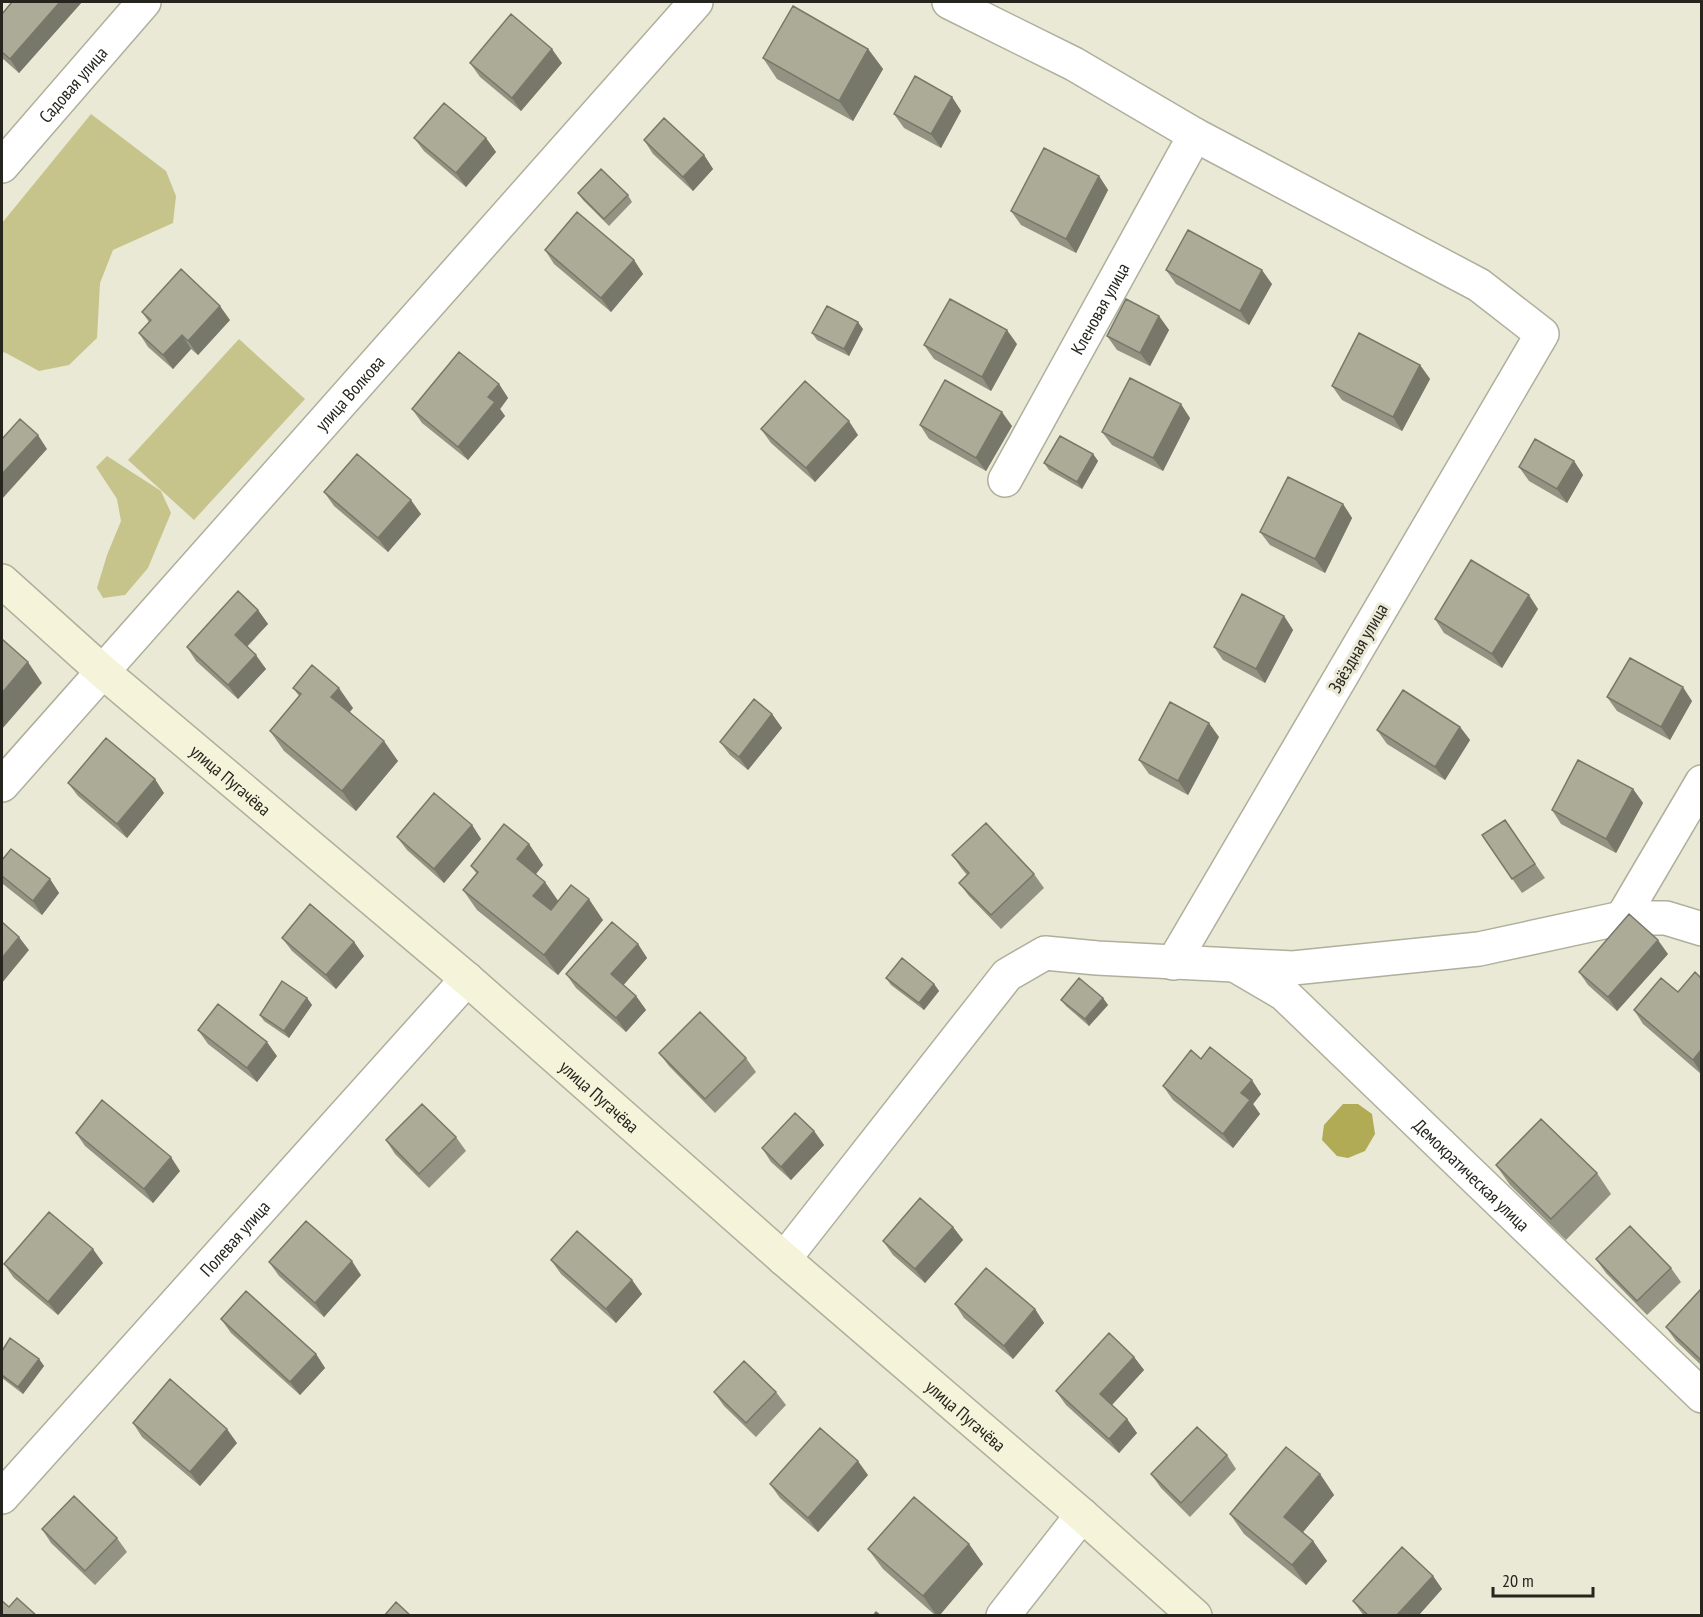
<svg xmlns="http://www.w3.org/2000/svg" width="1703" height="1617" font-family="'PT Sans Narrow',sans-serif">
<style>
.green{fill:#c6c48b}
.water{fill:#b1ab55}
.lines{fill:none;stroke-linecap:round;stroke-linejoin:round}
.street-casing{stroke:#afaf9c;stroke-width:36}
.secondary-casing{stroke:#afaf9c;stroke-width:36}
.street{stroke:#fff;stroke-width:33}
.secondary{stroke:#f5f3da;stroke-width:33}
.wall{fill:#939383}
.shaded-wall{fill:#78786a}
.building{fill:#abab98;stroke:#78786a;stroke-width:1.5}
.labels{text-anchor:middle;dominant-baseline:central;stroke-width:6;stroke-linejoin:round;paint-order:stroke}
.street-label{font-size:18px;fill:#25251e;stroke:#eae9d6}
</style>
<rect width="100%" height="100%" fill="#eae9d6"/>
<!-- green -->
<path class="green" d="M 91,114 L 166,171 L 176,196 L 173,223 L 113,250 L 100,283 L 97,338 L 69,365 L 39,371 L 6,353 L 2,352 L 2,223 Z
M 239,339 L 305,399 L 194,520 L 128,460 Z
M 107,456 L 161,491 L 171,513 L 148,568 L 125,595 L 103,598 L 97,588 L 107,555 L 121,521 L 117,499 L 96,467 Z"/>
<!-- water -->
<path class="water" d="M 1343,1104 L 1358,1104 L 1372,1114 L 1375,1134 L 1365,1151 L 1348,1158 L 1337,1156 L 1322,1140 L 1324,1125 Z"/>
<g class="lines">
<!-- street casing -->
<g class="street-casing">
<g id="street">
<path d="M 949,2 L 1074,64 L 1195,135 L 1479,285 L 1542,334 L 1173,963"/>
<path id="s1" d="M 2,166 L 144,2"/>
<path id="s2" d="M 1005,480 L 1195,135"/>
<path id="s3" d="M 2,785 L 696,2"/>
<path d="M 1622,918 L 1702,782"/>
<path id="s4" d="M 1238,967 L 1284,994 L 1702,1396"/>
<path d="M 784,1259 L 1007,975 L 1045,953 L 1097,958 L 1293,968 L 1479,949 L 1622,918 L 1666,918 L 1702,929"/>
<path id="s5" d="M 2,1497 L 467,979"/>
<path d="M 1003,1616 L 1082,1515"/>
</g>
</g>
<!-- secondary casing -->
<g class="secondary-casing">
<g id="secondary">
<path id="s6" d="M 2,581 L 102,671 L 467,979 L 784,1259 L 1082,1515 L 1195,1616"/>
</g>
</g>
<!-- street -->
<use href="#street" class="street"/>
<!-- secondary -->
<use href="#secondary" class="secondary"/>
</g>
<!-- wall -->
<path class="wall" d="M 12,2 L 82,2 L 19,73 L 2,58 L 2,14 Z
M 868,49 L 883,69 L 853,121 L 777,79 L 763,58 Z
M 470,63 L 562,63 L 521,111 L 480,77 Z
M 952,97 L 961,111 L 941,148 L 904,128 L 894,114 Z
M 414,138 L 486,138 L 496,152 L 466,187 L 424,151 Z
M 644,140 L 704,155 L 713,169 L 693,191 L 653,154 Z
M 1099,176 L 1108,190 L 1076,253 L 1021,225 L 1011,211 Z
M 578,193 L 628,195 L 632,202 L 609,226 L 583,200 Z
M 545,250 L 634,260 L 643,274 L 611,312 L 554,264 Z
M 1166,270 L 1272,284 L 1249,325 L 1176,284 Z
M 142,312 L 230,320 L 198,355 L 191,349 L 173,369 L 148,347 L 139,333 L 149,322 Z
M 1159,316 L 1169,330 L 1150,366 L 1117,350 L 1107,336 Z
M 863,329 L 849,356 L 817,340 L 812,333 Z
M 1017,344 L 991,391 L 934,359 L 924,345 Z
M 1420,365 L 1430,379 L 1402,431 L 1342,400 L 1332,386 Z
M 499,384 L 508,398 L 500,409 L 505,416 L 468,460 L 422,423 L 412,409 Z
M 1190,418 L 1163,471 L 1112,445 L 1102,432 Z
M 920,425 L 1012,426 L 986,471 L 929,439 Z
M 761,429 L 858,435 L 815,482 L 771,443 Z
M 1093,454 L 1098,461 L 1082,489 L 1049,470 L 1044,463 Z
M 1574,461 L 1583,475 L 1567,503 L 1529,481 L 1519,467 Z
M 324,492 L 421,514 L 388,552 L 334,506 Z
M 1343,504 L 1352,518 L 1325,573 L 1270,545 L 1260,532 Z
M 1538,609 L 1502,668 L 1444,633 L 1435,619 Z
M 258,610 L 268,624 L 247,647 L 266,669 L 238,699 L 196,661 L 187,647 Z
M 1284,616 L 1293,630 L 1265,683 L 1223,660 L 1214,647 Z
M 293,688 L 353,708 L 350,712 L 398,761 L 356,811 L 284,751 L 270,731 L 299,696 Z
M 1607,697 L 1692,701 L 1670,740 L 1617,711 Z
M 772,714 L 782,728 L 748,770 L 730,755 L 720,742 Z
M 1460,727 L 1470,740 L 1445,780 L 1387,744 L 1377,730 Z
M 1219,737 L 1188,795 L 1149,774 L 1139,760 Z
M 68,783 L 164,793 L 127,838 L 78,796 Z
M 1633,789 L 1643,803 L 1616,853 L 1561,824 L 1552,810 Z
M 1505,820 L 1545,878 L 1522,893 L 1482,835 Z
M 472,825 L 481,839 L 444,883 L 407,850 L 397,837 Z
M 529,844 L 543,865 L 536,874 L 558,901 L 603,920 L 558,975 L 477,910 L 463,890 L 477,874 L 471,866 Z
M 952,855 L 1034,874 L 1044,888 L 1001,929 L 969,896 L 959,883 L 967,875 L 962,869 Z
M 2,876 L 50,879 L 59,893 L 42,915 L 3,884 L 2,881 Z
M 282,938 L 354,942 L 364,956 L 336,989 L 292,951 Z
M 638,944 L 647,958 L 623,985 L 636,996 L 646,1010 L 626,1032 L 576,988 L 566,974 Z
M 1668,954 L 1617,1011 L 1588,985 L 1579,972 Z
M 886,978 L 934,984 L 939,991 L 924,1010 L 891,985 Z
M 1701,978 L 1701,1074 L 1643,1024 L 1634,1010 L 1678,992 Z
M 307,998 L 312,1005 L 289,1038 L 264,1021 L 260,1015 Z
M 1103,998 L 1108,1005 L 1089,1026 L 1066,1006 L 1061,1000 Z
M 198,1030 L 277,1056 L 257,1082 L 208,1044 Z
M 659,1053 L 746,1058 L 756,1072 L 715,1113 L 669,1066 Z
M 1201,1059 L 1261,1094 L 1253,1104 L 1260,1114 L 1233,1148 L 1173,1100 L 1163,1086 Z
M 814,1131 L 824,1145 L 791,1180 L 771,1162 L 762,1148 Z
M 76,1133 L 180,1171 L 153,1203 L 85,1146 Z
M 456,1137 L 466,1151 L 429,1188 L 395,1154 L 386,1140 Z
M 1496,1165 L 1597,1173 L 1611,1194 L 1566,1240 L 1510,1185 Z
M 953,1227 L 963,1240 L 925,1283 L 893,1255 L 883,1241 Z
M 1596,1259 L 1671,1268 L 1681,1282 L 1647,1315 L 1606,1273 Z
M 551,1260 L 632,1280 L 642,1294 L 616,1323 L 561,1274 Z
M 269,1262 L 361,1275 L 324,1317 L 279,1276 Z
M 103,1263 L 58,1315 L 14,1278 L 4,1264 Z
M 1701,1289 L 1701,1365 L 1676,1341 L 1666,1327 Z
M 955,1304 L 1035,1309 L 1044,1323 L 1013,1359 L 964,1318 Z
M 221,1319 L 316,1354 L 325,1368 L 300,1395 L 231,1333 Z
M 2,1351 L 39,1359 L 44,1366 L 23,1394 L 2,1378 Z
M 1134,1357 L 1144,1370 L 1112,1405 L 1127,1419 L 1137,1433 L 1119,1453 L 1066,1405 L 1056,1391 Z
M 714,1392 L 776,1392 L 786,1405 L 756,1437 L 724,1406 Z
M 133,1423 L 237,1443 L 200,1486 L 142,1437 Z
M 1227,1455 L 1236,1469 L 1190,1517 L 1161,1488 L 1151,1474 Z
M 1320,1474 L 1334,1495 L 1303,1532 L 1313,1541 L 1327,1561 L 1306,1585 L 1244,1534 L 1230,1514 Z
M 868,1475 L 818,1532 L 780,1498 L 770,1484 Z
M 42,1529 L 117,1538 L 127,1552 L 95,1585 L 51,1543 Z
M 969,1544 L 983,1564 L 939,1616 L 936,1616 L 883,1569 L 868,1549 Z
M 1433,1576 L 1442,1589 L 1418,1616 L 1364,1616 L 1353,1601 Z"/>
<!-- shaded-wall -->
<path class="shaded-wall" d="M 60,2 L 82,2 L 19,73 L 10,59 Z
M 552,49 L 562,63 L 521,111 L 512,98 Z
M 868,49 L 883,69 L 853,121 L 839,101 Z
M 952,97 L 961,111 L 941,148 L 931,134 Z
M 486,138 L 496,152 L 466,187 L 456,173 Z
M 704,155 L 713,169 L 693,191 L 683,177 Z
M 1099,176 L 1108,190 L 1076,253 L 1066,239 Z
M 634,260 L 643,274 L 611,312 L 601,298 Z
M 1262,270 L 1272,284 L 1249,325 L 1240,311 Z
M 220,306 L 230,320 L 198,355 L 188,341 Z
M 1159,316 L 1169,330 L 1150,366 L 1140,353 Z
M 858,322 L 863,329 L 849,356 L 844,349 Z
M 1007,330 L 1017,344 L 991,391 L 982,377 Z
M 182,335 L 191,349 L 173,369 L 163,355 Z
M 1420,365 L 1430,379 L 1402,431 L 1393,417 Z
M 499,384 L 508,398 L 500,409 L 505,416 L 468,460 L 458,447 L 488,397 Z
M 1181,404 L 1190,418 L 1163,471 L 1153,458 Z
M 1002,412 L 1012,426 L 986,471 L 976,458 Z
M 849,421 L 858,435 L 815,482 L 806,468 Z
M 38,435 L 47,449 L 2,499 L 2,474 Z
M 1093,454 L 1098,461 L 1082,489 L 1077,482 Z
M 1574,461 L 1583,475 L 1567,503 L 1557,489 Z
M 411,500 L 421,514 L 388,552 L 378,538 Z
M 1343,504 L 1352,518 L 1325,573 L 1315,559 Z
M 1529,595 L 1538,609 L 1502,668 L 1492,654 Z
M 258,610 L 268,624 L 244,649 L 235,635 Z
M 1284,616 L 1293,630 L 1265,683 L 1256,669 Z
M 256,655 L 266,669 L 238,699 L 228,685 Z
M 28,662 L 42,683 L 2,729 L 2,693 Z
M 1683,687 L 1692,701 L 1670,740 L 1661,727 Z
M 339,688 L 353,708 L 345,717 L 331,697 Z
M 772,714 L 782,728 L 748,770 L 739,757 Z
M 1209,723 L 1219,737 L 1188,795 L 1178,781 Z
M 1460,727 L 1470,740 L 1445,780 L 1435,767 Z
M 384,741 L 398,761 L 356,811 L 342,791 Z
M 155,779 L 164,793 L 127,838 L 117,824 Z
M 1633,789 L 1643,803 L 1616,853 L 1606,839 Z
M 472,825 L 481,839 L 444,883 L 434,869 Z
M 529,844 L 543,865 L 531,880 L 517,859 Z
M 50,879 L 59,893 L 42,915 L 33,901 Z
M 545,882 L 559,902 L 548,916 L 533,896 Z
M 589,899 L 603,920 L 558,975 L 544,955 Z
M 19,937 L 29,950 L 2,983 L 2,958 Z
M 1658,940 L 1668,954 L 1617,1011 L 1608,997 Z
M 354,942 L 364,956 L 336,989 L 326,975 Z
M 638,944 L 647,958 L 621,988 L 611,974 Z
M 934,984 L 939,991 L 924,1010 L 919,1003 Z
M 636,996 L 646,1010 L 626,1032 L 616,1018 Z
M 307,998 L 312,1005 L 289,1038 L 284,1031 Z
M 1103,998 L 1108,1005 L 1089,1026 L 1085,1019 Z
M 267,1042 L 277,1056 L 257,1082 L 247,1068 Z
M 1701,1050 L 1701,1073 L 1693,1060 Z
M 1252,1080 L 1261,1094 L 1253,1104 L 1260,1114 L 1233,1148 L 1223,1134 L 1241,1093 Z
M 814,1131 L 824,1145 L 791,1180 L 781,1167 Z
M 171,1157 L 180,1171 L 153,1203 L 144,1189 Z
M 953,1227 L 963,1240 L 925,1283 L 915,1269 Z
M 93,1249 L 103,1263 L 58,1315 L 48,1302 Z
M 352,1261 L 361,1275 L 324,1317 L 315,1303 Z
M 632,1280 L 642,1294 L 616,1323 L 606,1309 Z
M 1035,1309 L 1044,1323 L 1013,1359 L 1004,1346 Z
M 316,1354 L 325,1368 L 300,1395 L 290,1382 Z
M 1134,1357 L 1144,1370 L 1109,1408 L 1100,1394 Z
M 39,1359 L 44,1366 L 23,1394 L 18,1387 Z
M 1127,1419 L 1137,1433 L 1119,1453 L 1109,1439 Z
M 227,1429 L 237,1443 L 200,1486 L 190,1472 Z
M 858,1461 L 868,1475 L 818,1532 L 808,1518 Z
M 1320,1474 L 1334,1495 L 1298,1538 L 1284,1517 Z
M 1313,1541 L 1327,1561 L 1306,1585 L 1292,1565 Z
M 969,1544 L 983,1564 L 939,1616 L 937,1616 L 923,1596 Z
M 1433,1576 L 1442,1589 L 1418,1616 L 1396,1616 Z"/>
<!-- building -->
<path class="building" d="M 12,2 L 60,2 L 10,59 L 2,52 L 2,14 Z
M 793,6 L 868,49 L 839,101 L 763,58 Z
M 511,14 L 552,49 L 512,98 L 470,63 Z
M 915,76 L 952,97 L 931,134 L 894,114 Z
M 444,103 L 486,138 L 456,173 L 414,138 Z
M 664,118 L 704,155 L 683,177 L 644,140 Z
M 1044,148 L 1099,176 L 1066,239 L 1011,211 Z
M 601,169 L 628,195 L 604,219 L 578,193 Z
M 577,212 L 634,260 L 601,298 L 545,250 Z
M 1188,230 L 1262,270 L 1240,311 L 1166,270 Z
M 181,269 L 220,306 L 188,341 L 182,335 L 163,355 L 139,333 L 151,320 L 142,312 Z
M 950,299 L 1007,330 L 982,377 L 924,345 Z
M 1126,299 L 1159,316 L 1140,353 L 1107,336 Z
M 827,306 L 858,322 L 844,349 L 812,333 Z
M 1359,333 L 1420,365 L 1393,417 L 1332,386 Z
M 459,352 L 499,384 L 488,397 L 495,402 L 458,447 L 412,409 Z
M 1130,378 L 1181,404 L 1153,458 L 1102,432 Z
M 945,380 L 1002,412 L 976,458 L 920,425 Z
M 805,381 L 849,421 L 806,468 L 761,429 Z
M 20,419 L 38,435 L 2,474 L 2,439 Z
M 1060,436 L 1093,454 L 1077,482 L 1044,463 Z
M 1535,439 L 1574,461 L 1557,489 L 1519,467 Z
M 357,454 L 411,500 L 378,538 L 324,492 Z
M 1288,477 L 1343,504 L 1315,559 L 1260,532 Z
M 1471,560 L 1529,595 L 1492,654 L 1435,619 Z
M 238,591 L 258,610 L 235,635 L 256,655 L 228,685 L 187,647 Z
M 1242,594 L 1284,616 L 1256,669 L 1214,647 Z
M 2,639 L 28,662 L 2,693 Z
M 1630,658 L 1683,687 L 1661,727 L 1607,697 Z
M 312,665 L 339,688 L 331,697 L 384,741 L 342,791 L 270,731 L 301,694 L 293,688 Z
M 1403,690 L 1460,727 L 1435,767 L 1377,730 Z
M 754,699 L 772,714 L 739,757 L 720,742 Z
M 1170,702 L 1209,723 L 1178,781 L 1139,760 Z
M 106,738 L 155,779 L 117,824 L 68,783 Z
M 1578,760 L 1633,789 L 1606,839 L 1552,810 Z
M 434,793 L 472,825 L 434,869 L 397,837 Z
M 1505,820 L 1535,864 L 1512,879 L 1482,835 Z
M 986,823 L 1034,874 L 991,915 L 959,883 L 969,873 L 952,855 Z
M 504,824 L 529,844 L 517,859 L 545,882 L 533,896 L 551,910 L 571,885 L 589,899 L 544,955 L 463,890 L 478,872 L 471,866 Z
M 11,849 L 50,879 L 33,901 L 2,876 L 2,860 Z
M 310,904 L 354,942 L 326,975 L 282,938 Z
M 1629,914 L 1658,940 L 1608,997 L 1579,972 Z
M 2,922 L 19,937 L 2,958 Z
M 612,922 L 638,944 L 611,974 L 636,996 L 616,1018 L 566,974 Z
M 902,958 L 934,984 L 919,1003 L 886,978 Z
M 1695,972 L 1701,978 L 1701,1050 L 1693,1060 L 1634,1010 L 1661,978 L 1678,992 Z
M 1079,978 L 1103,998 L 1085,1019 L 1061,1000 Z
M 282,981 L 307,998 L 284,1031 L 260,1015 Z
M 218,1004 L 267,1042 L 247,1068 L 198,1030 Z
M 700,1012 L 746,1058 L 705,1099 L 659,1053 Z
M 1210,1047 L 1252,1080 L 1241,1093 L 1250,1100 L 1223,1134 L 1163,1086 L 1191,1050 L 1201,1059 Z
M 102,1100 L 171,1157 L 144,1189 L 76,1133 Z
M 422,1104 L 456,1137 L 419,1174 L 386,1140 Z
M 795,1113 L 814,1131 L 781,1167 L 762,1148 Z
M 1541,1119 L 1597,1173 L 1551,1219 L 1496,1165 Z
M 920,1198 L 953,1227 L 915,1269 L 883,1241 Z
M 49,1212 L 93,1249 L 48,1302 L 4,1264 Z
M 306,1221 L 352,1261 L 315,1303 L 269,1262 Z
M 1630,1226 L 1671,1268 L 1637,1301 L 1596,1259 Z
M 577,1231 L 632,1280 L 606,1309 L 551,1260 Z
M 986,1268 L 1035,1309 L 1004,1346 L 955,1304 Z
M 1701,1289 L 1701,1360 L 1666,1327 Z
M 246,1291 L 316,1354 L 290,1382 L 221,1319 Z
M 1109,1333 L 1134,1357 L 1100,1394 L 1127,1419 L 1109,1439 L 1056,1391 Z
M 10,1338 L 39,1359 L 18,1387 L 2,1375 L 2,1351 Z
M 744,1361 L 776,1392 L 746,1423 L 714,1392 Z
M 170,1379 L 227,1429 L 190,1472 L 133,1423 Z
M 1197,1427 L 1227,1455 L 1181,1503 L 1151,1474 Z
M 820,1428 L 858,1461 L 808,1518 L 770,1484 Z
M 1286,1447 L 1320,1474 L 1284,1517 L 1313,1541 L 1292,1565 L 1230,1514 Z
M 74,1496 L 117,1538 L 85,1571 L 42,1529 Z
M 914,1497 L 969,1544 L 923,1596 L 868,1549 Z
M 1402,1547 L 1433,1576 L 1396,1616 L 1369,1616 L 1353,1601 Z
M 17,1598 L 37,1616 L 2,1616 L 2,1601 L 9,1607 Z
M 396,1602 L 411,1616 L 384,1616 Z
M 876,1612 L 881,1616 L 873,1616 Z"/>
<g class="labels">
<!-- street labels -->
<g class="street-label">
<text stroke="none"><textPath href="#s1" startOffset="108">Садовая улица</textPath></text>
<text stroke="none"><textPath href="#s2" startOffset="196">Кленовая улица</textPath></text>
<text stroke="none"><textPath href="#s3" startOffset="524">улица Волкова</textPath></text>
<text transform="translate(1358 648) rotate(-60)">Звёздная улица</text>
<text stroke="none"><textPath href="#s6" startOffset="303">улица Пугачёва</textPath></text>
<text stroke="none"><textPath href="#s6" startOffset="789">улица Пугачёва</textPath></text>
<text stroke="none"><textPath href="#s4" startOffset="314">Демократическая улица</textPath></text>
<text stroke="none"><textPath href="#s5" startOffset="348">Полевая улица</textPath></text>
<text stroke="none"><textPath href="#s6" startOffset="1275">улица Пугачёва</textPath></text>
</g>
</g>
<!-- border -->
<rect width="1703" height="1617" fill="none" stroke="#25251e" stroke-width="6"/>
<!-- scale -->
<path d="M1493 1587v9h100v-9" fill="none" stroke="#25251e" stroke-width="3"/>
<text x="1502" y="1587" font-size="18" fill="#25251e" stroke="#eae9d6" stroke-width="4.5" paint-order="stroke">20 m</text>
</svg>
